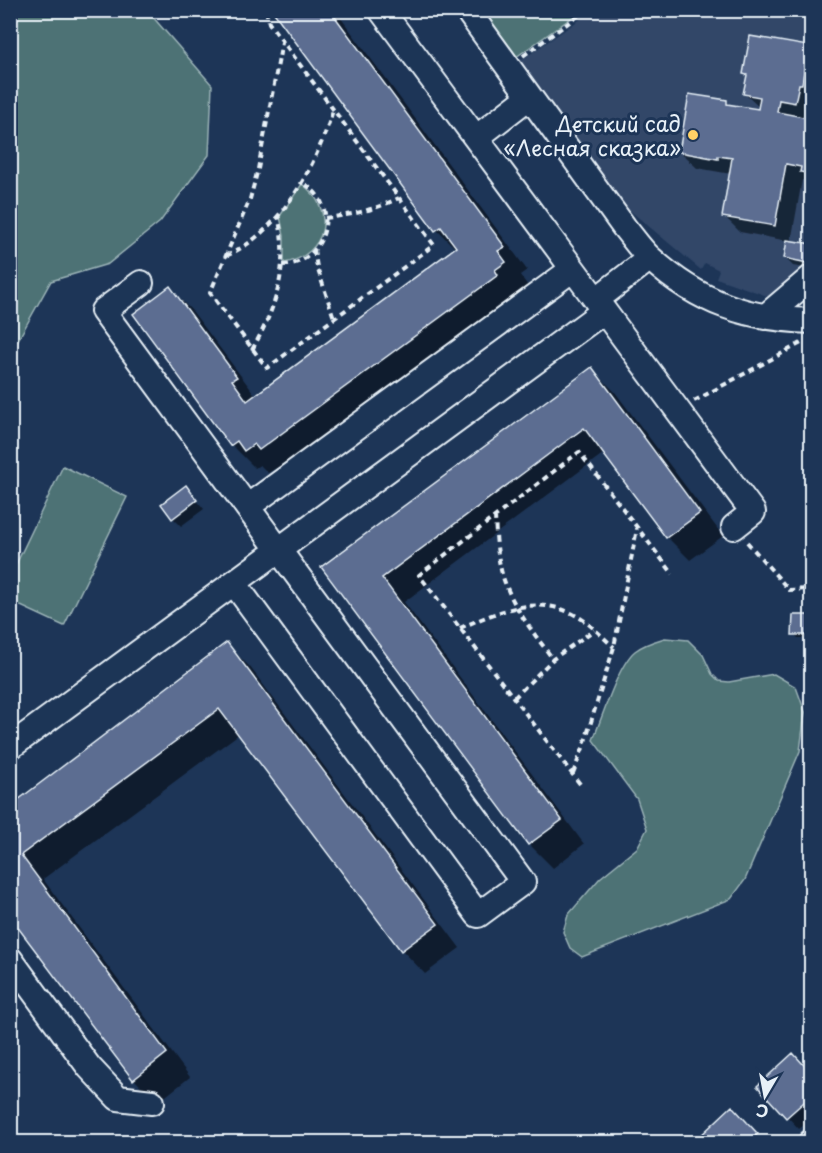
<svg xmlns="http://www.w3.org/2000/svg" width="822" height="1153" font-family="'Playpen Sans',sans-serif">
<style>
.built{fill:#304668}
.green{fill:#4d7274;stroke:#9ab2b6;stroke-width:1.5}
.shadow{fill:#0007}
.building{fill:#5b6d91;stroke:#e8f1f8;stroke-width:1.5}
.lines{fill:none;stroke-linecap:round;stroke-linejoin:round}
.minor-casing{stroke:#e8f1f8;stroke-width:28}
.path{stroke:#e8f1f8;stroke-width:4;stroke-dasharray:6 4.5;stroke-linecap:butt}
.minor{stroke:#1d3557;stroke-width:24}
.poi-dot{fill:#ffd166;stroke:#1d3557;stroke-width:2}
.labels{text-anchor:middle;dominant-baseline:central;stroke-width:6;stroke-linejoin:round;paint-order:stroke}
.poi-label{font-size:21px;fill:#e8f1f8;stroke:#1d3557;text-anchor:end}
</style>
<rect width="100%" height="100%" fill="#1d3557"/>
<filter id="ink" filterUnits="userSpaceOnUse"><feTurbulence type="fractalNoise" baseFrequency=".0167" numOctaves="2"/><feDisplacementMap in="SourceGraphic" scale="12" xChannelSelector="R" yChannelSelector="G"/><feConvolveMatrix kernelMatrix="1 2 1 2 8 2 1 2 1" color-interpolation-filters="sRGB"/></filter>
<g filter="url(#ink)">
<!-- built -->
<path class="built" d="M 592,11 L 811,11 L 811,303 L 790,304 L 716,278 L 719,270 L 705,263 L 701,270 L 628,209 L 520,61 Z"/>
<!-- green -->
<path class="green" d="M 134,10 L 151,15 L 212,85 L 209,155 L 160,222 L 108,264 L 51,281 L 18,340 L 11,368 L 11,11 Z
M 481,11 L 581,11 L 516,57 Z
M 302,184 C 337,210 327,255 284,263 L 284,236 L 280,216 Z
M 63,466 L 127,497 L 64,626 L 10,601 L 11,575 Z
M 665,638 L 688,640 L 703,655 L 712,674 L 719,681 L 729,682 L 774,674 L 796,687 L 805,712 L 800,751 L 745,880 L 731,899 L 582,957 L 570,948 L 563,932 L 568,915 L 600,878 L 637,848 L 647,829 L 637,799 L 593,740 C 602,718 618,665 635,651 C 644,644 655,641 665,638 Z"/>
<!-- shadow -->
<path class="shadow" d="M 274,10 L 335,10 L 527,270 L 520,275 L 528,286 L 517,294 L 520,298 L 284,472 L 278,467 L 268,473 L 260,465 L 255,468 L 232,445 L 135,314 L 170,288 L 193,312 L 256,396 L 456,249 L 437,230 Z
M 808,47 L 812,51 L 812,182 L 802,180 L 791,242 L 812,246 L 812,269 L 793,266 L 785,258 L 788,241 L 740,232 L 724,216 L 731,174 L 697,168 L 680,152 L 727,102 L 731,106 L 759,111 L 760,108 L 745,94 L 748,77 L 745,74 Z
M 592,369 L 615,392 L 723,536 L 690,560 L 667,537 L 604,453 L 404,602 L 584,844 L 553,868 L 529,844 L 324,567 Z
M 186,487 L 204,509 L 181,526 L 173,518 Z
M 810,617 L 812,638 L 798,638 L 794,634 Z
M 226,644 L 250,667 L 460,948 L 425,974 L 402,950 L 239,734 L 43,879 L 190,1077 L 157,1103 L 134,1079 L 10,915 L 10,808 Z
M 812,1075 L 812,1119 L 799,1129 L 759,1086 Z
M 745,1121 L 764,1142 L 702,1142 L 699,1139 Z"/>
<!-- building -->
<path class="building" d="M 272,10 L 330,10 L 505,247 L 498,251 L 506,262 L 495,270 L 498,275 L 259,450 L 254,444 L 244,451 L 237,441 L 230,446 L 133,314 L 170,286 L 237,377 L 232,380 L 247,401 L 456,247 L 441,227 L 435,231 Z
M 750,36 L 808,46 L 802,84 L 799,84 L 795,103 L 779,100 L 777,112 L 808,118 L 809,114 L 812,114 L 812,174 L 800,172 L 801,167 L 786,164 L 775,226 L 722,217 L 732,158 L 718,156 L 718,159 L 679,152 L 689,94 L 727,100 L 727,104 L 758,109 L 760,97 L 743,94 L 747,75 L 743,74 Z
M 787,240 L 812,244 L 812,264 L 784,258 Z
M 592,367 L 700,513 L 666,538 L 584,428 L 382,578 L 562,820 L 528,845 L 321,567 Z
M 186,485 L 197,500 L 172,519 L 161,504 Z
M 793,615 L 811,615 L 810,635 L 792,635 Z
M 227,642 L 438,924 L 401,951 L 219,709 L 21,855 L 167,1053 L 133,1080 L 10,917 L 10,806 Z
M 793,1053 L 812,1074 L 812,1095 L 786,1118 L 757,1086 Z
M 732,1106 L 758,1134 L 748,1142 L 700,1142 L 697,1139 Z"/>
<g class="lines">
<!-- minor casing -->
<g class="minor-casing">
<path id="minor" d="M 467,10 L 624,227 C 633,238 641,250 651,259 C 699,303 748,319 812,321
M 476,138 L 529,97
M 573,269 L 753,512 L 734,527
M 141,283 L 103,311 L 523,882 L 478,915 L 234,583
M 596,300 L 650,258
M 765,317 L 812,277
M 247,507 L 573,269 L 381,10
M 10,747 L 604,311
M 10,959 L 89,1067 L 118,1098 L 152,1102
M 811,1142 L 812,1142"/>
</g>
<!-- path -->
<path class="path" d="M 266,10 L 269,23 L 434,245 L 267,368 L 210,293 L 250,199 L 258,169 L 282,42
M 523,56 L 586,10
M 325,218 C 352,215 374,210 399,198
M 314,250 L 317,267 L 334,318
M 226,256 C 282,231 316,166 333,110
M 283,265 C 315,265 337,226 319,198 C 315,191 309,187 302,182
M 252,350 C 278,304 289,267 278,215
M 694,401 L 803,342
M 495,516 C 496,537 497,560 504,580 C 514,609 535,635 553,659
M 747,542 L 789,590 L 812,589
M 460,628 C 497,612 536,594 575,615 C 589,622 602,637 614,647
M 514,698 L 553,659 L 594,630
M 573,773 L 583,748 L 614,647 L 637,529
M 580,784 L 419,575 L 579,452 L 673,574"/>
<!-- minor -->
<use href="#minor" class="minor"/>
</g>
</g>
<!-- markers -->
<circle class="poi-dot" cx="693" cy="135" r="6"/>
<g class="labels">
<!-- poi labels -->
<g class="poi-label">
<text x="681" y="123">Детский сад<tspan x="681" dy="24">«Лесная сказка»</tspan></text>
</g>
</g>
<!-- margin -->
<rect width="822" height="1153" fill="none" stroke="#1d3557" stroke-width="36"/>
<rect x="18" y="18" width="786" height="1117" fill="none" stroke="#e8f1f8" stroke-width="2" filter="url(#ink)"/>
<!-- north arrow -->
<g transform="translate(765 1096) rotate(190)" stroke="#1d3557" stroke-width="4.5" paint-order="stroke">
<path d="M0-4.5L10 22L0 15L-10 22Z" fill="#e8f1f8"/>
<text y="-9" font-size="16" font-weight="bold" text-anchor="middle" fill="#e8f1f8">С</text>
</g>
</svg>
